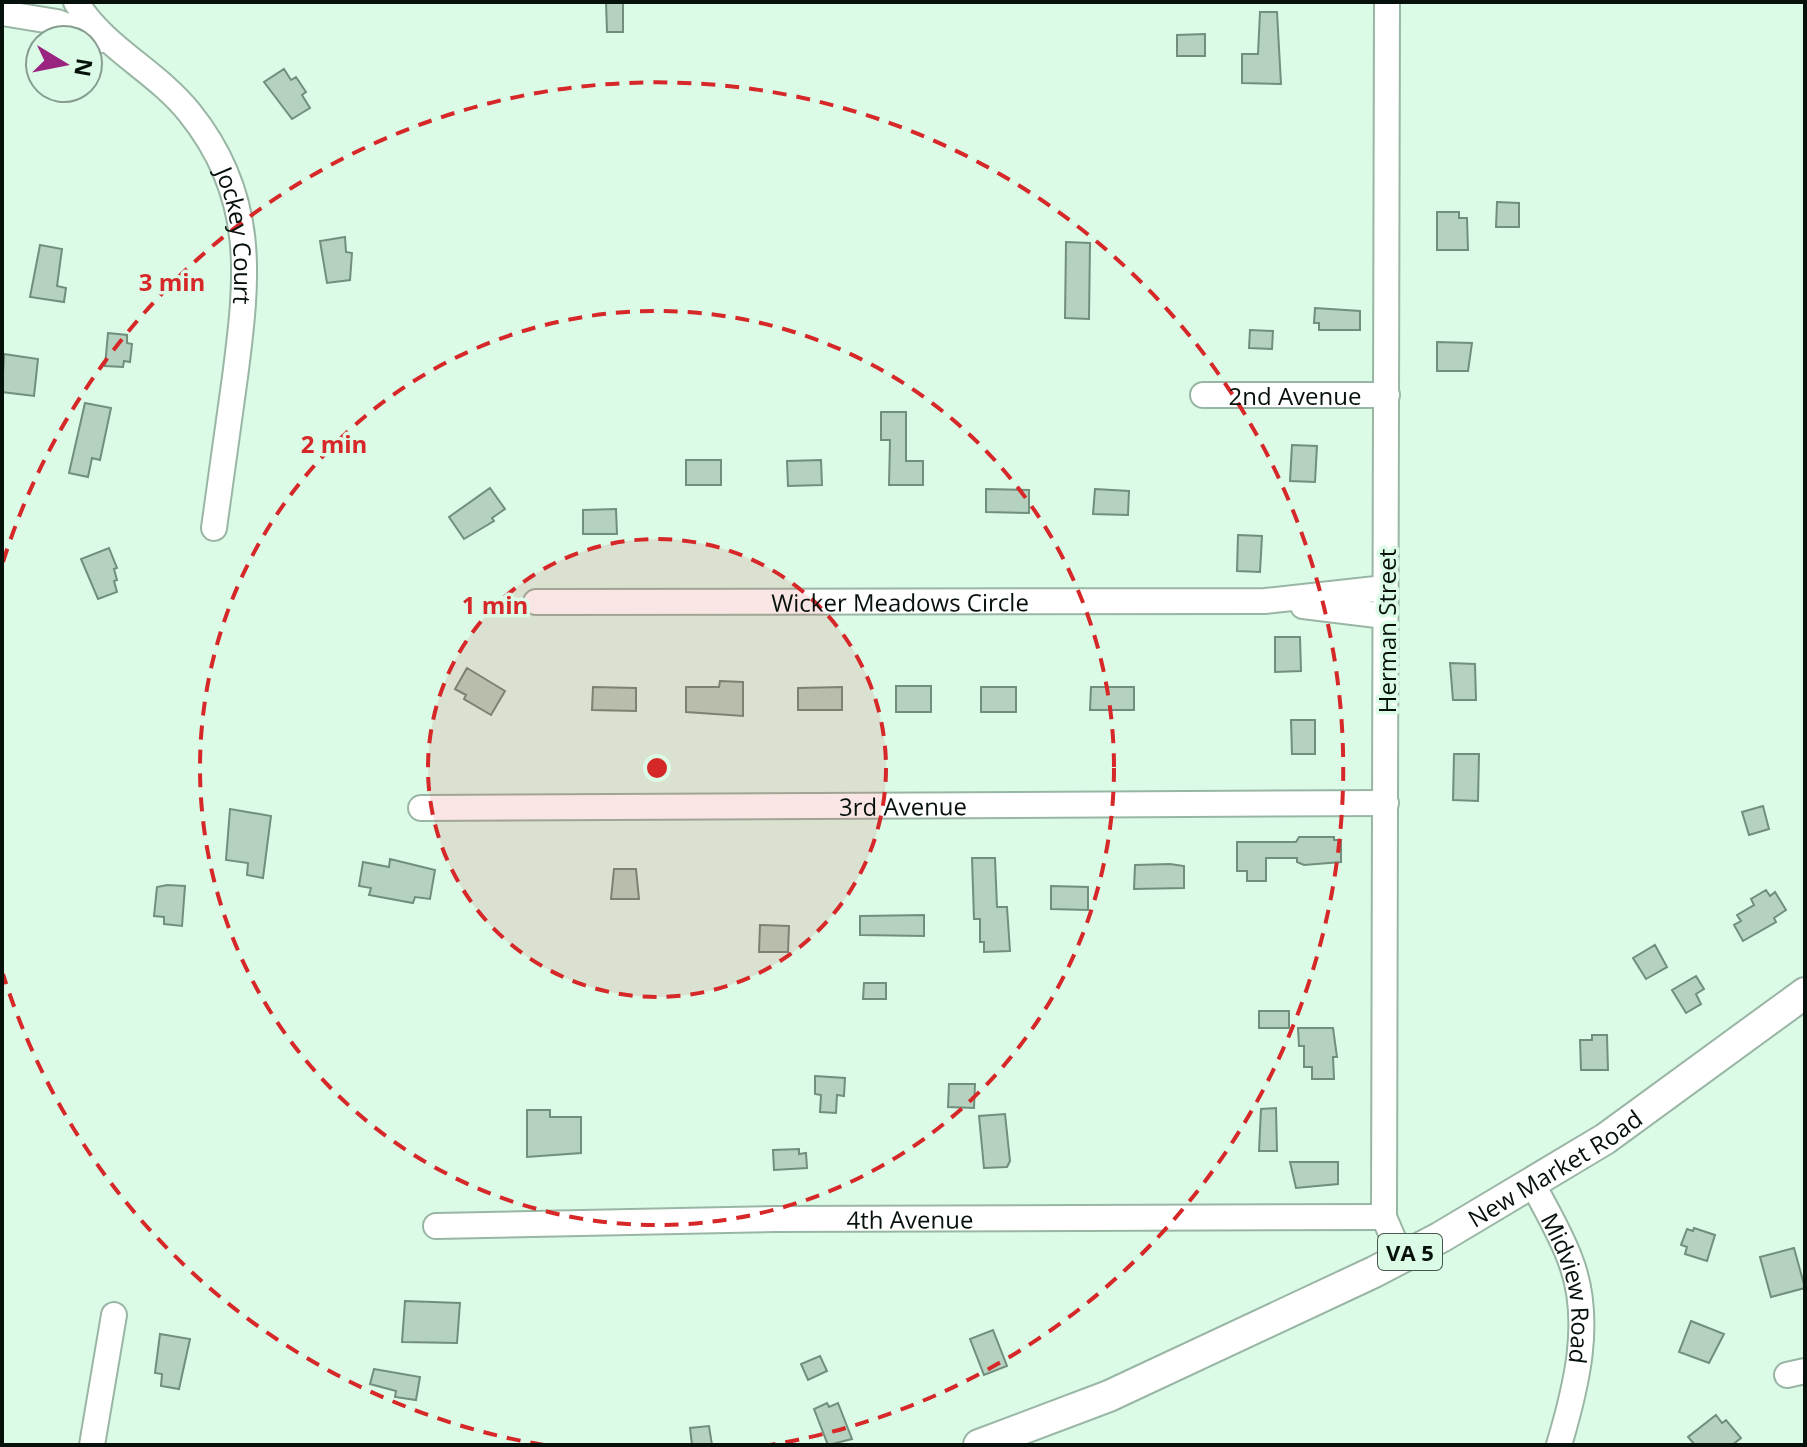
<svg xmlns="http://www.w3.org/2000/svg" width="1807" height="1447" font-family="'Open Sans',sans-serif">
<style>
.building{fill:#b4d2bf;stroke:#728e7d;stroke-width:2}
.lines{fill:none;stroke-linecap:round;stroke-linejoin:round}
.minor-casing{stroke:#99b6a4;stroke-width:28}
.major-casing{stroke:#99b6a4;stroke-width:34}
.minor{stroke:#fff;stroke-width:24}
.major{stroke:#fff;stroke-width:30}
.ring{fill:none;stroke:#d62828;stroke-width:4;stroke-dasharray:14 10}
.labels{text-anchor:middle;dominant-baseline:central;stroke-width:7;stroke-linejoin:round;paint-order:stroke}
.shield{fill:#dcfbe7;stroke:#46574d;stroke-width:2}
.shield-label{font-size:22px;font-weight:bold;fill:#06110b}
.street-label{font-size:24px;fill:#06110b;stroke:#dcfbe7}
.centre{fill:#d62828;stroke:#dcfbe7;stroke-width:4}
.ring-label{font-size:24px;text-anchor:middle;font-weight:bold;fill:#d62828;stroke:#dcfbe7;stroke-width:7;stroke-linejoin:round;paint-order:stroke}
</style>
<rect width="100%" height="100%" fill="#dcfbe7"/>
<!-- building -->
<path class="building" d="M 606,2 L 623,2 L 623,32 L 607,32 Z
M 1260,12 L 1277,12 L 1281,84 L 1242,83 L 1242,54 L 1258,54 Z
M 1205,34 L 1205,56 L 1177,56 L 1177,35 Z
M 284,69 L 291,80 L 296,77 L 306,92 L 302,95 L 310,108 L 292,119 L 264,82 Z
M 1497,202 L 1519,203 L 1519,227 L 1496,227 Z
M 1437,212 L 1459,212 L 1459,218 L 1467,218 L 1468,250 L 1437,250 Z
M 345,237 L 346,252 L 352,253 L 350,280 L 327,283 L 320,241 Z
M 1066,242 L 1090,243 L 1089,319 L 1065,318 Z
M 40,245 L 62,249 L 57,286 L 66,288 L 64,302 L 30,297 Z
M 1315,308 L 1360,311 L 1360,330 L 1319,330 L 1319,323 L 1314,323 Z
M 1250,330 L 1273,331 L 1272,349 L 1249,348 Z
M 108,333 L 127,335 L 127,343 L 132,344 L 130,362 L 124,361 L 123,367 L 105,366 Z
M 1437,342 L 1472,343 L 1468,371 L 1437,371 Z
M 4,354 L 38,359 L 34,396 L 2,392 Z
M 85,403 L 111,408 L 100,460 L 92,458 L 88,477 L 69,473 Z
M 881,412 L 906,412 L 906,461 L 923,461 L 923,485 L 889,485 L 890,440 L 881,440 Z
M 1292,445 L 1317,446 L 1315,482 L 1290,481 Z
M 686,460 L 721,460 L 721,485 L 686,485 Z
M 821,460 L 822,485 L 788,486 L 787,461 Z
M 490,488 L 505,509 L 492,518 L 494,521 L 464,539 L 449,517 Z
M 986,489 L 1029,490 L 1029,513 L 986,512 Z
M 1095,489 L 1129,491 L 1128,515 L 1093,514 Z
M 616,509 L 617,534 L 583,534 L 583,510 Z
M 1238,535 L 1262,536 L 1260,572 L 1237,571 Z
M 109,548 L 117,568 L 114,569 L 117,580 L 114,581 L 117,592 L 98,599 L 81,559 Z
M 1275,637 L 1300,637 L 1301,671 L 1275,672 Z
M 1450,663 L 1475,664 L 1476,700 L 1453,700 Z
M 467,668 L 505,691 L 491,715 L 464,699 L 466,695 L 455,689 Z
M 720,681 L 743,682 L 743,716 L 686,712 L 686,687 L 719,687 Z
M 896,686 L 931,686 L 931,712 L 896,712 Z
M 593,687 L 636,688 L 636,711 L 592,710 Z
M 842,687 L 842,710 L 798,710 L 798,688 Z
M 981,687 L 1016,687 L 1016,712 L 981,712 Z
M 1091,687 L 1134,687 L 1134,710 L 1090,710 Z
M 1291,720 L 1315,720 L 1315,754 L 1292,754 Z
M 1454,754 L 1479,754 L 1478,801 L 1453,800 Z
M 1763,806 L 1769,829 L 1749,835 L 1742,812 Z
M 230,809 L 271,816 L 263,878 L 247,875 L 248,863 L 226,860 Z
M 1299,837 L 1334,837 L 1334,840 L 1341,840 L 1341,862 L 1304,865 L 1297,862 L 1297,858 L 1266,858 L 1266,881 L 1247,881 L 1247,871 L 1237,871 L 1237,842 L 1296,842 Z
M 972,858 L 995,858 L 997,907 L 1007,907 L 1010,951 L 984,952 L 984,942 L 980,942 L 980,919 L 974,919 Z
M 390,859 L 435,870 L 430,899 L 415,897 L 413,903 L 369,895 L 371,888 L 359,886 L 363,862 L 389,867 Z
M 1170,864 L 1184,866 L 1184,888 L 1134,889 L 1135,865 Z
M 614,869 L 636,869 L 639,899 L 611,899 Z
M 167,885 L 185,886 L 182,926 L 164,924 L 164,917 L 154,916 L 157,887 Z
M 1051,886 L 1088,887 L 1088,910 L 1051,909 Z
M 1766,890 L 1770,896 L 1775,892 L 1786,910 L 1774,918 L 1776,922 L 1743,941 L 1734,925 L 1741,921 L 1737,915 L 1754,905 L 1751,899 Z
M 924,915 L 924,936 L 860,935 L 860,916 Z
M 760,925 L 789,926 L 788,952 L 759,952 Z
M 1655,945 L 1667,967 L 1646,979 L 1633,958 Z
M 1696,976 L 1704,989 L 1696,994 L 1701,1004 L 1686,1013 L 1672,990 Z
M 864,983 L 886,983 L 886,999 L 863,999 Z
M 1259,1011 L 1289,1011 L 1289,1028 L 1259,1028 Z
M 1298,1028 L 1333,1028 L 1337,1057 L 1333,1057 L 1334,1079 L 1312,1079 L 1312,1067 L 1304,1067 L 1304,1046 L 1299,1046 Z
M 1592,1035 L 1607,1035 L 1608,1070 L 1581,1070 L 1580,1040 L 1592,1040 Z
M 815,1076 L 845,1078 L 844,1096 L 837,1095 L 836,1113 L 820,1112 L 821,1095 L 815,1094 Z
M 949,1084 L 975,1084 L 974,1108 L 948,1107 Z
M 1276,1108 L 1277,1151 L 1259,1151 L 1261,1109 Z
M 527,1110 L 550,1110 L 550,1117 L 581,1117 L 581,1153 L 527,1157 Z
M 1005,1114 L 1010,1161 L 1007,1167 L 984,1168 L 979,1116 Z
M 799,1149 L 799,1154 L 806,1153 L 807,1168 L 774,1170 L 773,1150 Z
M 1290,1162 L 1338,1162 L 1338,1184 L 1296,1188 Z
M 1694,1228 L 1715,1235 L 1707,1261 L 1685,1254 L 1687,1247 L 1681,1245 L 1687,1229 L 1693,1231 Z
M 1794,1248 L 1805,1288 L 1771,1297 L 1760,1257 Z
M 405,1301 L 460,1303 L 457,1343 L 402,1342 Z
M 1691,1321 L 1724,1334 L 1709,1363 L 1679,1352 Z
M 993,1330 L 1007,1366 L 984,1375 L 970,1339 Z
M 160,1334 L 190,1339 L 179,1389 L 161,1386 L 162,1374 L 155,1373 Z
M 820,1356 L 827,1371 L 808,1380 L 801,1364 Z
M 374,1369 L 420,1377 L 416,1400 L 395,1397 L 396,1391 L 370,1384 Z
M 827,1403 L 829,1407 L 838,1403 L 852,1439 L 828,1445 L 814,1409 Z
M 1716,1415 L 1722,1423 L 1726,1420 L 1741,1438 L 1732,1445 L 1695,1445 L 1688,1437 Z
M 709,1426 L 712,1445 L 692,1445 L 690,1428 Z"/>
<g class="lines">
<!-- minor casing -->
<g class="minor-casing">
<g id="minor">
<path id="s1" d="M 76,2 C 104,48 155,70 189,112 C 257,196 248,277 235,377 C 228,427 221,478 214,528"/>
<path d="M 1387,2 L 1384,1217 L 1401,1257"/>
<path d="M 2,13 L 57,22 L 103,40"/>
<path id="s2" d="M 1203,395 L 1387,395"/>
<path id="s3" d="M 536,602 L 1265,601 L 1385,588"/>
<path d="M 1303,606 L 1385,616"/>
<path id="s4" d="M 421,808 L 1386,803"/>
<path id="s5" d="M 1533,1184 C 1546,1210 1562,1236 1571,1262 C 1593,1321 1576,1388 1559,1445"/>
<path id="s6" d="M 436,1226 L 774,1219 L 1384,1217"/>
<path d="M 1787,1375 L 1805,1371"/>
<path d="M 92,1445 L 114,1315"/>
</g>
</g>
<!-- major casing -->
<g class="major-casing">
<g id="major">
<path id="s7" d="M 979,1445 L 1109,1396 L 1374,1272 L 1441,1237 L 1605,1139 L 1805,993"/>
</g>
</g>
<!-- minor -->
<use href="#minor" class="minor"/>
<!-- major -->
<use href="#major" class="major"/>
</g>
<!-- distance rings -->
<circle cx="657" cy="768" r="229" fill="#d62828" fill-opacity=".12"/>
<g class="ring">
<circle cx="657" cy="768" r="229"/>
<circle cx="657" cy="768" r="457"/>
<path d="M544 1445A686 686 0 0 1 3 974M3 562A686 686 0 1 1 770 1445"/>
</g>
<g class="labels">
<!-- shield labels -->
<rect class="shield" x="1378" y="1234" width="64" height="36" rx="6"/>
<g class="shield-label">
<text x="1410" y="1252">VA 5</text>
</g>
<!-- street labels -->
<g class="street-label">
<text stroke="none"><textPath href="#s1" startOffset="294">Jockey Court</textPath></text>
<text stroke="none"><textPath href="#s2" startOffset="92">2nd Avenue</textPath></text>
<text stroke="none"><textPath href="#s3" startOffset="364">Wicker Meadows Circle</textPath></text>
<text transform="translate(1386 631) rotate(-90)">Herman Street</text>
<text stroke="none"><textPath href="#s4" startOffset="482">3rd Avenue</textPath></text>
<text stroke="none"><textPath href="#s7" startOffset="640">New Market Road</textPath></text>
<text stroke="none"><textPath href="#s6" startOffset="474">4th Avenue</textPath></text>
<text stroke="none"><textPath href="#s5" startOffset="112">Midview Road</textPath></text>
</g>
</g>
<circle cx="657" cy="768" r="12" class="centre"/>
<g class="ring-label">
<text x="172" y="291">3 min</text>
<text x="334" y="453">2 min</text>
<text x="495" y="614">1 min</text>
</g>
<!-- border -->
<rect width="1807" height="1447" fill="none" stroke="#06110b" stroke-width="8"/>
<!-- north arrow -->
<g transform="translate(64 64) rotate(100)"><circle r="38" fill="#dcfbe7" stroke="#869d8f" stroke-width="2"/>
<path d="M0-6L14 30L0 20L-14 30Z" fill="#9a2581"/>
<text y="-12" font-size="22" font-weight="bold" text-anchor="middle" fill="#06110b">N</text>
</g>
</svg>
